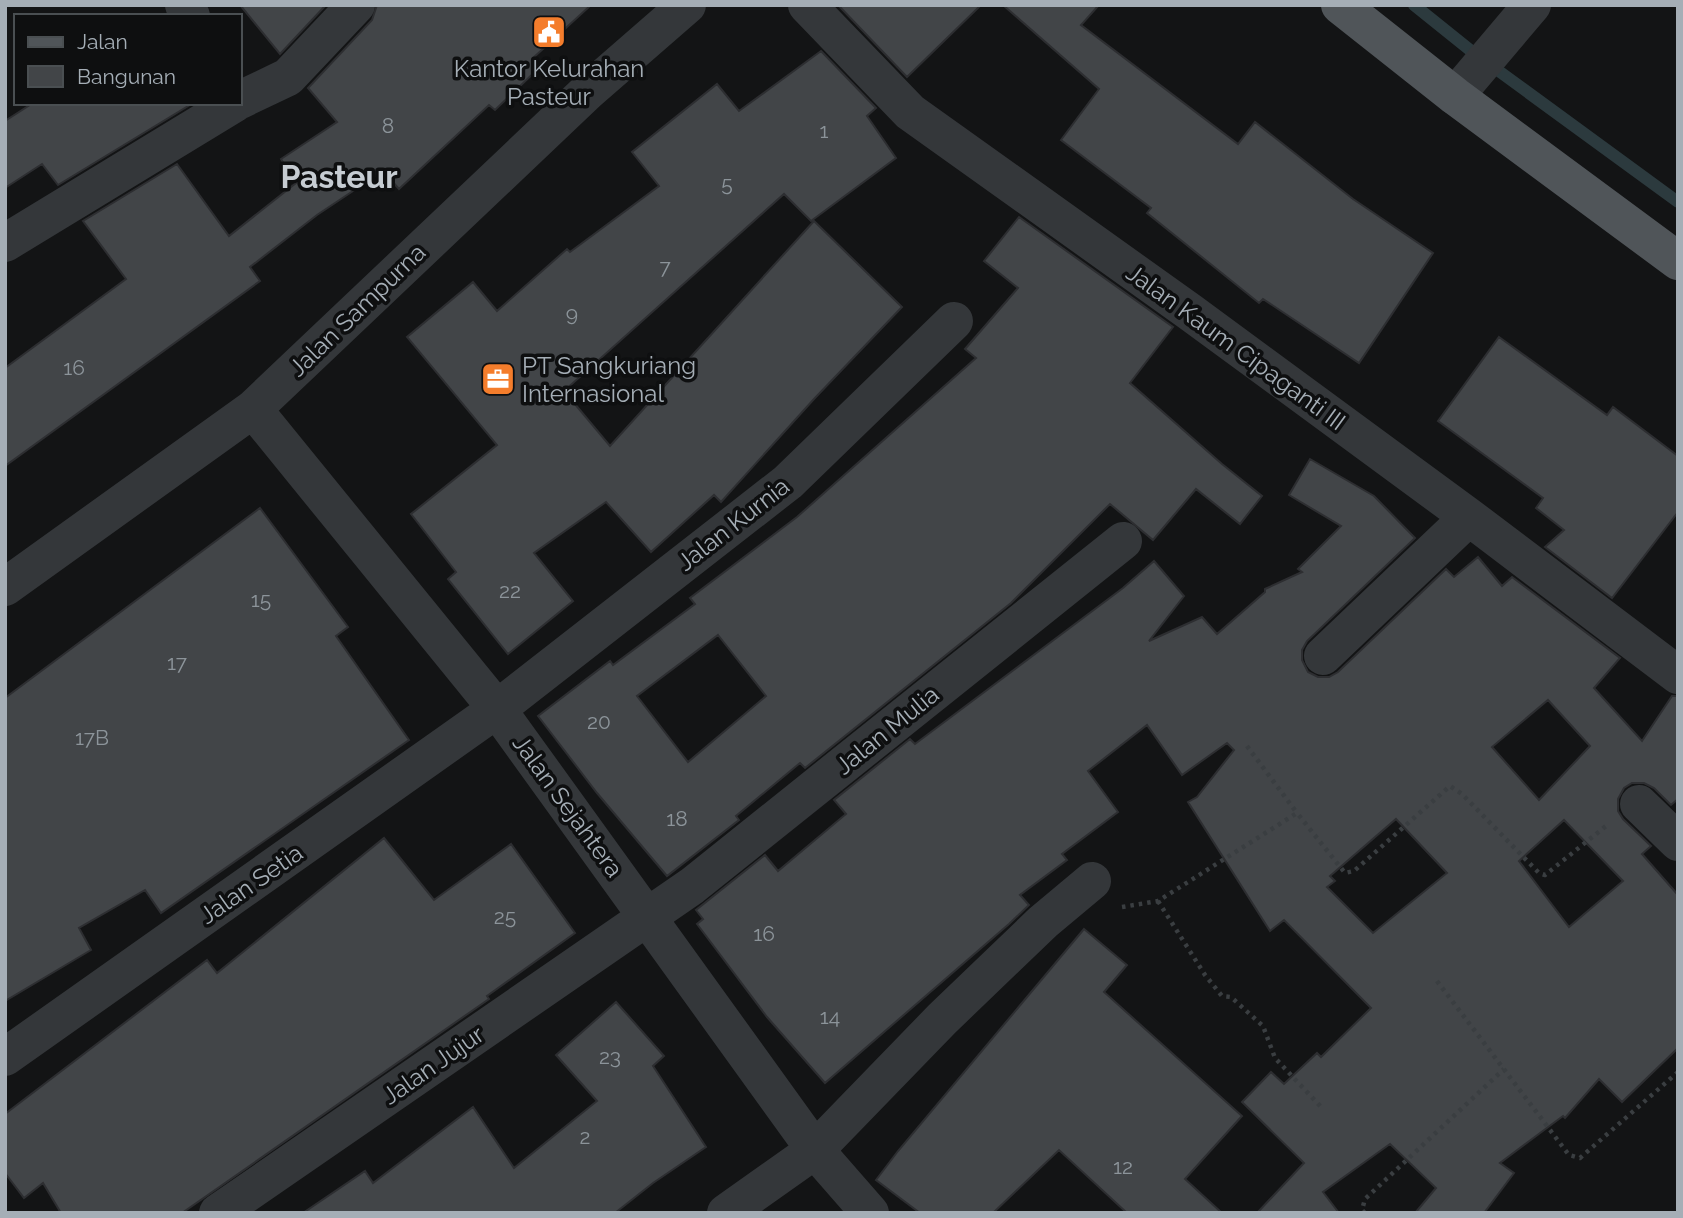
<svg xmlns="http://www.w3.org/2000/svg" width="1683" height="1218" font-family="Raleway,sans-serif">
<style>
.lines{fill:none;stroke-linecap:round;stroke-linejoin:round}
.stream{stroke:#2c3a3e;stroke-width:12}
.building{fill:#424548;stroke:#2d2e31;stroke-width:2;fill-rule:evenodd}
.path{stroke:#3a3e41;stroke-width:4.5;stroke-dasharray:3.5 5;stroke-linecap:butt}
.minor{stroke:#34373a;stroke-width:38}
.major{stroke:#505559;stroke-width:38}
.labels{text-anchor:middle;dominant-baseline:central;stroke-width:7;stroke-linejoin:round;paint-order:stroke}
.number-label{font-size:21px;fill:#8c949a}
.poi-label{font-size:24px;fill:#a5aeb6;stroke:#0e0f10}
.street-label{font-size:24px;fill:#a5aeb6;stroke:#0e0f10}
.district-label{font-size:32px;font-weight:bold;fill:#c6ccd2;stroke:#0e0f10}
</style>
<rect width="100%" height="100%" fill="#131415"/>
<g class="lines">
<!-- stream -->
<path class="stream" d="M 1414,5 L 1470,50
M 1496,69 L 1678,202"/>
</g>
<!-- building -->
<path class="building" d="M 240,5 L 326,5 L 280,54 Z
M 377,5 L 591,5 L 533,58 L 541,66 L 495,110 L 489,105 L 399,189 L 383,171 L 317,215 L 250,267 L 260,281 L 5,466 L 5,368 L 126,279 L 83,221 L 177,164 L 229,236 L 296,183 L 281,159 L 337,122 L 308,88 L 372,20 Z
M 838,5 L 981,5 L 907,77 Z
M 1003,5 L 1099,5 L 1081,25 L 1238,144 L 1255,122 L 1353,199 L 1433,253 L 1359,363 L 1263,299 L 1259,303 L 1147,213 L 1151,208 L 1061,140 L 1099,89 Z
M 821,51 L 876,108 L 867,116 L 896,158 L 811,221 L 784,194 L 564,391 L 610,446 L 814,221 L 902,307 L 814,399 L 721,502 L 714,495 L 651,552 L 606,502 L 534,553 L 573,601 L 508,654 L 448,579 L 456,572 L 411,514 L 497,445 L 407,337 L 473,282 L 497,311 L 567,249 L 570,252 L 659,186 L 632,152 L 717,84 L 739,111 Z
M 33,103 L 193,103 L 58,185 L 42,164 L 5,188 L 5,121 Z
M 1019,217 L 1173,327 L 1130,383 L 1222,464 L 1262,496 L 1240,524 L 1196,489 L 1153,540 L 1110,504 L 1011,603 L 805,768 L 800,763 L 736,816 L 739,820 L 667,876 L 597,793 L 538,716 L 610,661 L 613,665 L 695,604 L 690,598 L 797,517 L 976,358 L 965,349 L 1018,288 L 984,261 ZM 718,635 L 766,696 L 688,762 L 637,696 Z
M 1499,337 L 1607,415 L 1613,407 L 1678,456 L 1678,512 L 1612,598 L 1545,547 L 1564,530 L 1536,508 L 1543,498 L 1438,421 Z
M 1310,459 L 1374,496 L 1415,538 L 1307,641 L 1302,650 L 1302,660 L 1308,672 L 1318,677 L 1329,677 L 1338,672 L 1446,569 L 1454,577 L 1478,557 L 1502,586 L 1512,577 L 1620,658 L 1594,688 L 1642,741 L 1672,696 L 1678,696 L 1678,799 L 1671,805 L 1654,788 L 1644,783 L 1632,783 L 1624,788 L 1618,799 L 1618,811 L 1623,819 L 1651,846 L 1642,854 L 1678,895 L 1678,1048 L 1622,1102 L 1599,1079 L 1565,1118 L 1563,1116 L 1500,1163 L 1514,1173 L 1484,1213 L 1415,1213 L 1436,1188 L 1390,1144 L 1323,1192 L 1339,1213 L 1257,1213 L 1304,1163 L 1242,1102 L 1271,1072 L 1284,1084 L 1317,1053 L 1321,1057 L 1371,1008 L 1284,920 L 1270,931 L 1188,802 L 1197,797 L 1234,750 L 1227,743 L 1182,775 L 1147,725 L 1088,771 L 1118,812 L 1062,854 L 1067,860 L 1020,895 L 1029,905 L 1009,924 L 825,1083 L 767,1017 L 697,924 L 703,919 L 696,910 L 765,855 L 778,871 L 846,814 L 834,800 L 910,739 L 915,744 L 1123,588 L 1154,561 L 1184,596 L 1149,641 L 1202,617 L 1217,634 L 1265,592 L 1265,589 L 1302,572 L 1298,569 L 1341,526 L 1289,495 ZM 1548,700 L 1590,746 L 1539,800 L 1492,747 ZM 1396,819 L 1447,873 L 1373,933 L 1327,887 L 1335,881 L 1330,876 ZM 1564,820 L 1623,881 L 1569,927 L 1519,861 Z
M 260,508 L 348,627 L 336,636 L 409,740 L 161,913 L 145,890 L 79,928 L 91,950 L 5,1001 L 5,698 Z
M 384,838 L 434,900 L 511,844 L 575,933 L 487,996 L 489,999 L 182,1213 L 61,1213 L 43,1183 L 24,1198 L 5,1173 L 5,1114 L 207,960 L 217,973 Z
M 1084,929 L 1127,965 L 1104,992 L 1242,1116 L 1185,1179 L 1222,1213 L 1127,1213 L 1059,1150 L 993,1213 L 920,1213 L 876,1180 L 898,1151 Z
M 616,1002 L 664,1056 L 653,1066 L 706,1147 L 653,1183 L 615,1213 L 303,1213 L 365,1171 L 373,1183 L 473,1107 L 514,1168 L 597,1101 L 556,1055 Z"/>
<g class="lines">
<!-- path -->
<path class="path" d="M 1247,746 L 1297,813
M 1158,901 L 1205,975 L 1222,996 L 1231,997 L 1263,1026 L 1275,1058 L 1322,1108
M 1122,907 L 1158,901 L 1297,813 L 1345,873 L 1354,871 L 1450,786 L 1462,794 L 1539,873 L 1545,875 L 1606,826
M 1437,981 L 1569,1155 L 1580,1158 L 1678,1072
M 1365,1213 L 1362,1210 L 1365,1199 L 1504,1069"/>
<!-- minor -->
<path class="minor" d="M 184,5 L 191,16
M 807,5 L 910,112 L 1190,312 L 1469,517 L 1678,675
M 1455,96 L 1532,5
M 240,100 L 288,77 L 356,5
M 5,243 L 235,103
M 253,409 L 497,709 L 815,1150 L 870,1213
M 5,587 L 253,409 L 587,92 L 687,5
M 1323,656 L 1469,517
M 1639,804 L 1678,842
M 5,1057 L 497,709 L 788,482 L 954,321
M 218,1213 L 692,886 L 1123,541
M 726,1213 L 815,1150 L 942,1019 L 1043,922 L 1092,881"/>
<!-- major -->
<path class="major" d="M 1340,5 L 1455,96 L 1678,261"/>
</g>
<!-- icons -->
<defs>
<g id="civic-square" transform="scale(1.75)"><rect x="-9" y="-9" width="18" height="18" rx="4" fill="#f47d2c" stroke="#0e0f10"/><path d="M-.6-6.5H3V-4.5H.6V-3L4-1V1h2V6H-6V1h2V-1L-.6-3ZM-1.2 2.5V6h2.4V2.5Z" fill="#fff"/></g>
<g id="office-square" transform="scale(1.75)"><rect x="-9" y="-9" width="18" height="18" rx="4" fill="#f47d2c" stroke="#0e0f10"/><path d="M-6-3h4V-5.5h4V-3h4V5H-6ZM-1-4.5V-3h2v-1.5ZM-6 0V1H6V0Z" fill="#fff"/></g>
</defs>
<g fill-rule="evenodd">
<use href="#civic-square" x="549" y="32"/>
<use href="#office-square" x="498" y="379"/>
</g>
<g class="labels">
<!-- number labels -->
<g class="number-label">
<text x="388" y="125">8</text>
<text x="824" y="130">1</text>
<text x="727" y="183">5</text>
<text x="665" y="266">7</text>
<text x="572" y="313">9</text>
<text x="74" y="367">16</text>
<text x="510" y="590">22</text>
<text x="261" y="599">15</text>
<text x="177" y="662">17</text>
<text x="599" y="721">20</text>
<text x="92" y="737">17B</text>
<text x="677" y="818">18</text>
<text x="505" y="916">25</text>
<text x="764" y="933">16</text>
<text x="830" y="1016">14</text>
<text x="610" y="1056">23</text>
<text x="585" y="1136">2</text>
<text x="1123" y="1166">12</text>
</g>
<!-- poi labels -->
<g class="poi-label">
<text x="549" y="68">Kantor Kelurahan<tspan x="549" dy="28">Pasteur</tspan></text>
<text x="522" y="365" text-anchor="start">PT Sangkuriang<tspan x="522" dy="28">Internasional</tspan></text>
</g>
<!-- street labels -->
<g class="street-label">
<text transform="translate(357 310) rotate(-44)">Jalan Sampurna</text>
<text transform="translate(1236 347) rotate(36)">Jalan Kaum Cipaganti III</text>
<text transform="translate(733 524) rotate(-38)">Jalan Kurnia</text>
<text transform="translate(887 730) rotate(-39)">Jalan Mulia</text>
<text transform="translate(568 806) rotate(54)">Jalan Sejahtera</text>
<text transform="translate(251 884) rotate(-35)">Jalan Setia</text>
<text transform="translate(433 1065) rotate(-35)">Jalan Jujur</text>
</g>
<!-- district labels -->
<g class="district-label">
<text x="339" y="176">Pasteur</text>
</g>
</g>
<!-- border -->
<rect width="1683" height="1218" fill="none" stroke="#a5aeb6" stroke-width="14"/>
<!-- legend -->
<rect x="14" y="14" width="228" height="91" fill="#0e0f10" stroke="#4a4f52" stroke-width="2"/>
<rect x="28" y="37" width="35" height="10" fill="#505559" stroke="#4a4f52" stroke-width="2"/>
<text x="77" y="49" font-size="21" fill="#a5aeb6">Jalan</text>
<rect x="28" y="66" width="35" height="21" fill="#424548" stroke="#4a4f52" stroke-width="2"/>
<text x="77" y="84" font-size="21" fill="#a5aeb6">Bangunan</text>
</svg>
